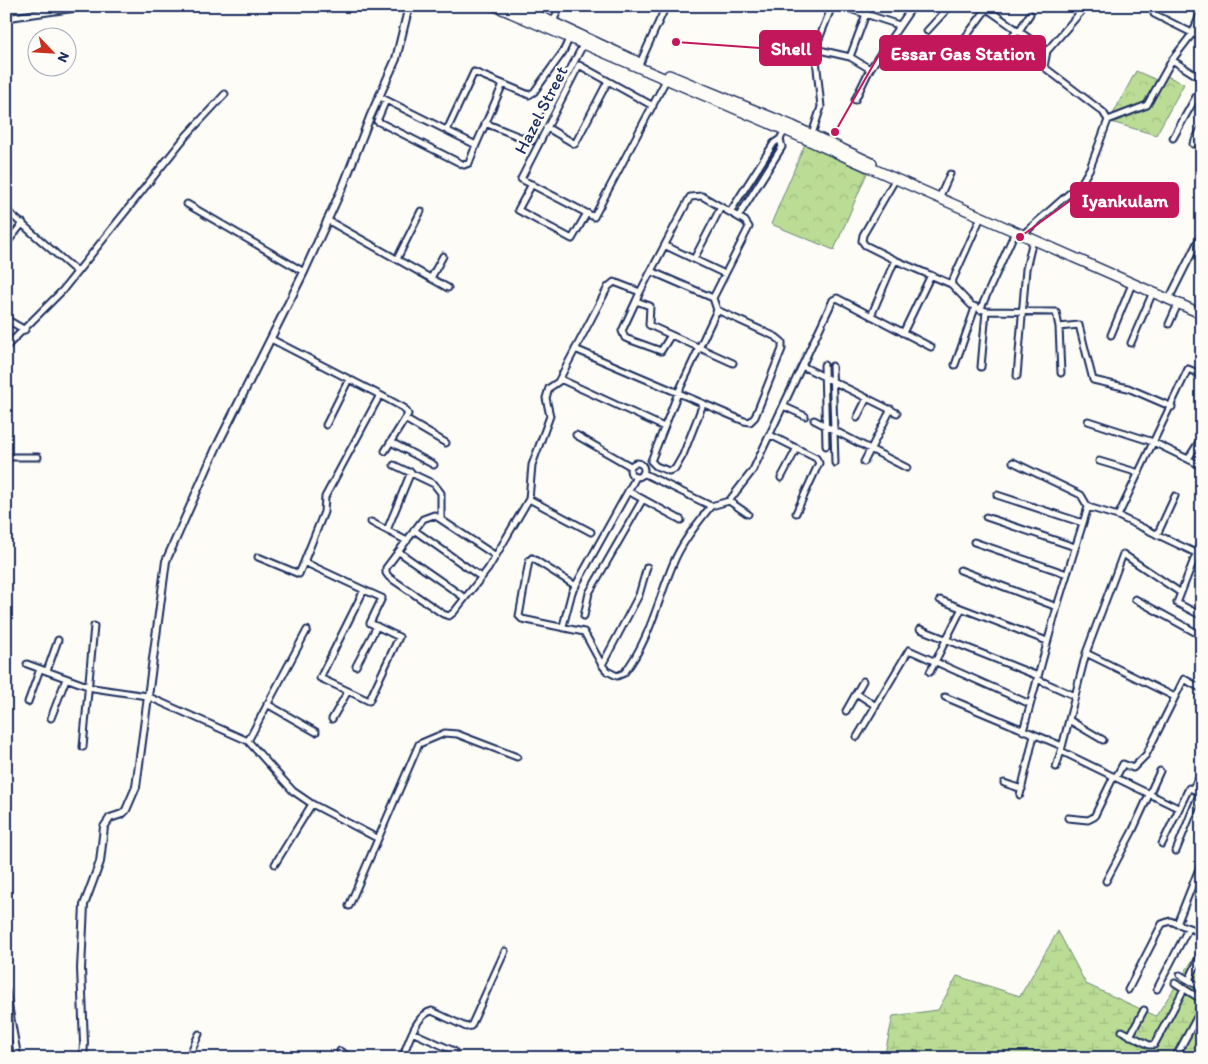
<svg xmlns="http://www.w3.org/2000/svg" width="1208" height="1064" font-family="Itim,sans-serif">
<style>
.forest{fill:url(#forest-crowns);stroke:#6b867a}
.wetland{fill:url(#wetland-marsh);stroke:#6b867a}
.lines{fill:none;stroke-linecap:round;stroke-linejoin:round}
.minor-casing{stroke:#1b2f5e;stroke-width:9}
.tertiary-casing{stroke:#1b2f5e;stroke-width:10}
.primary-casing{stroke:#1b2f5e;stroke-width:12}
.minor{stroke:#fdfcf7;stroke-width:5}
.tertiary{stroke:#fdfcf7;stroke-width:6}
.primary{stroke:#fdfcf7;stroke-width:9}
.labels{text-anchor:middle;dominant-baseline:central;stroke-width:4.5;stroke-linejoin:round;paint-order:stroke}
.street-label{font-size:18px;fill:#1b2f5e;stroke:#fdfcf7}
.leader{fill:none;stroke:#c2185b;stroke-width:2}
.callout-dot{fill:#c2185b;stroke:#fdfcf7;stroke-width:2}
.callout{fill:#c2185b;stroke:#c2185b;stroke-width:2}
.callout-label{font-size:19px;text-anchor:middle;font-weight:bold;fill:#fff}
</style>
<defs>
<pattern id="forest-crowns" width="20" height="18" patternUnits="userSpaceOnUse" patternTransform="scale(1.25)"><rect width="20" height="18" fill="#bbdc95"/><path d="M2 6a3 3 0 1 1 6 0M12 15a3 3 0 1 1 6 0" fill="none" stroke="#a0bd83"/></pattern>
<pattern id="wetland-marsh" width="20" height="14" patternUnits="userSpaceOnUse" patternTransform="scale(1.25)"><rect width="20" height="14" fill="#bbdc95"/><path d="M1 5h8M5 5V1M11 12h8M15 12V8" fill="none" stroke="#a0bd83"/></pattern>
</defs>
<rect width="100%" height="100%" fill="#fdfcf7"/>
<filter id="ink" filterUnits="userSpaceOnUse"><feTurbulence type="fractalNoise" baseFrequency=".02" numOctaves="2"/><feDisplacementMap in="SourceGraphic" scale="10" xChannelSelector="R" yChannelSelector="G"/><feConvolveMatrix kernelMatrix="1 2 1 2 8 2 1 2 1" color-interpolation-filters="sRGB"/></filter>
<g filter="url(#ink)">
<!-- forest -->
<path class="forest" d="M 1136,71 L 1159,81 C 1143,107 1139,106 1112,116 Z
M 1167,76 L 1184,84 L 1156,135 L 1111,122 L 1149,106 Z
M 805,144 L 867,173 L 834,250 L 771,224 Z"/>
<!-- wetland -->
<path class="wetland" d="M 1058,931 L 1086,984 L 1156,1016 L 1202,946 L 1202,1058 L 884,1058 L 893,1016 L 938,1010 L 957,976 L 1020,996 Z"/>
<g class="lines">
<!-- minor casing -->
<g class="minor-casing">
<path id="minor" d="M 841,6 L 899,25
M 983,6 L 1047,51
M 1158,6 L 1154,14 L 1202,38
M 6,18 L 90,6
M 553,22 L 560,6
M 927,31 L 950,6
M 1019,31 L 1030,14
M 775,37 L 815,49 L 832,6
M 1008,42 L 1017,30
M 886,45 L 910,60
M 959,46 L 988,7
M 850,57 L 869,6
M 1172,60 L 1202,79
M 640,63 L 666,6
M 380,97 L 476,145 L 469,163 L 464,165 L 377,121 L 386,100
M 855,100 L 870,69 L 913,6
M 653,106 L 579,65 L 521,179 L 594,217 L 666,80
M 1108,120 L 1147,105 L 1172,60 L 1192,34 L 1202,10
M 485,123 L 530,141 L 533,140 L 583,45
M 546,127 L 575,144 L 608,81
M 447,130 L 474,72 L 503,84
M 811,137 L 821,107 L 815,49 L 850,57 L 870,69
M 1173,138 L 1202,86
M 1193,144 L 1202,127
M 476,145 L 503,84 L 529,95 L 534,92 L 563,52 L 569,39
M 532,184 L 518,210 L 572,239 L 587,213
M 941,194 L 950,174
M 187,204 L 304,272
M 6,210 L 77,272
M 730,212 L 774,143 L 780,139 L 785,130
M 738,217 L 782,147 L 780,139
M 327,220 L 448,288
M 1022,235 L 1082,182 L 1090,168 L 1108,120 L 1103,112 L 1044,67 L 1047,51 L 1086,6
M 6,244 L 23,223
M 666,246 L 725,274
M 397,259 L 421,211
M 694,259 L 721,207
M 895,260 L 951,284 L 971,305 L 986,311
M 653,272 L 713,298
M 431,278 L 443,256
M 951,284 L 981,217
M 640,292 L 636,301 L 650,306 L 649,325 L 733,363
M 1171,295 L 1202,233
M 636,301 L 622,331 L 625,338 L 661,351 L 671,335
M 980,310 L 1015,232
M 871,316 L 895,260 L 865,245 L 862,241 L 863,235 L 895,180
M 6,319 L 25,330
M 1169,324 L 1178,304
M 1059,327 L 1061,373
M 903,333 L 931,275
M 1111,335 L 1132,284
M 271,339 L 380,395 L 325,497 L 324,512 L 304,562 L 364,590 L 320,678 L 348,691 L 332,719
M 1131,343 L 1153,292
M 6,347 L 62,291 L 186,136 L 225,94
M 575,349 L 744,421 L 750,422 L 755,417 L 782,349 L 782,342 L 776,337 L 717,310
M 824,365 L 826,446
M 955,365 L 975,308
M 802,366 L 897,413
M 832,366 L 835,463
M 981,367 L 986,311 L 1056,312 L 1059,327 L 1079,325 L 1093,380 L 1128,388 L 1172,407
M 1017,376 L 1026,269 L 1033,240
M 560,379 L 664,427
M 380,395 L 404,408 L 408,414 L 385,451
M 783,406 L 805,416
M 857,418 L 867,398
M 405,419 L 446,443
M 814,420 L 907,468
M 1088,421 L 1153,442 L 1202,466
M 326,425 L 349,379
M 576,435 L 630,466
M 770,435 L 816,458 L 819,463 L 796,513
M 391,442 L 434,465
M 6,457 L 38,457
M 1188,459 L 1202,437
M 1099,461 L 1139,473
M 864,462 L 891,409
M 1013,462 L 1081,495 L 1088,507
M630 470a7 7 0 1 1 14 0a7 7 0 1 1-14 0Z
M 394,465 L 434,484 L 441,493 L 441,518
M 643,473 L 711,506 L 729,501 L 753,470 L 833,300 L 837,298 L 931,347
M 781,478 L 797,448
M 628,491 L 681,520
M 997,495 L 1083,523
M 529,499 L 591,532
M 729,501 L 748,514
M 1118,516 L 1188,369 L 1202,375
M 986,517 L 1075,547
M 371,522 L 407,541
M 387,530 L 411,472
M 414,530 L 481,577
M 1157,535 L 1175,496
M 1202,539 L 1177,603 L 1202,616
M 974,542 L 1067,574
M 399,552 L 465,598
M 496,556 L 434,515 L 423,519 L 386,568 L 386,573 L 389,577 L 443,614 L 449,616 L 454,612 L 488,569 L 529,499 L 532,465 L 550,416 L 546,398 L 549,388 L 558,382 L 608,287 L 614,282 L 640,292 L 690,197 L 702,196 L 745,221 L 749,227 L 713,298 L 717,310 L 678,393 L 651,461 L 656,466 L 669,471 L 675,469 L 683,455 L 703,404
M 258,557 L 299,574 L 304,562
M 960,570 L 1057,607
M 576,586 L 532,558 L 529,561 L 519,616 L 522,619 L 584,632 L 602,665 L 607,671 L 617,676 L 624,673 C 649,642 658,600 673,564 C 682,542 697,524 711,506
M 1135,599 L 1202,636
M 940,600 L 1047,641
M 584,616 L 589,593 L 643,499
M 563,626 L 572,592 L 636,477
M 920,629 L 1038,676
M 1086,653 L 1175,697
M 27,664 L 93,688 L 147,696 L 248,741 L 307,630
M 602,665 L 639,595 L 647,567
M 356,666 L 377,626
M 47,671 L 58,640
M 930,672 L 961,610
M 1037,679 L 1075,696
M 348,691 L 369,701 L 399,637 L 370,623 L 382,598 L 364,590
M 856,693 L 876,706
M 945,697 L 1062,746
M 28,702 L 40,669
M 267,704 L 316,732
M 846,711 L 863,681
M 51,718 L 66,679
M 1069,720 L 1103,740
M 1023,731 L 1059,600 L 1088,507 L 1118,516 L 1196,553
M 857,737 L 909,650 L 1030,704
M 248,741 L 293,791 L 312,804 L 377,838
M 83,747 L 94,626
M 1056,767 L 1061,751
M 1116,777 L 1123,764 L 1133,768 L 1146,755 L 1184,679 L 1202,689
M 1004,783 L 1022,789
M 1192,789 L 1202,774
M 1020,795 L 1034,735
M 1178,808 L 1061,751 L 1086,653 L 1123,554 L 1181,593
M 1068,818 L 1088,820 L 1094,817 L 1114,776
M 1162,844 L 1189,788 L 1202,793
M 1176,851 L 1200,792
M 275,864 L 312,804
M 1106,881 L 1132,832 L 1160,771
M 349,906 L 419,744 L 445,733 L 457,734 L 517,757
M 1177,924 L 1202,861
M 1180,975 L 1202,988
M 1189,980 L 1202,952
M 1175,983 L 1202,1000
M 1157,989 L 1188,929
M 1128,990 L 1162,924 L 1170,921 L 1197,931 L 1202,925
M 6,991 L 18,1058
M 1122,1031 L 1149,1045 L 1154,1045 L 1184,989
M 414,1033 L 454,1051
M 1130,1036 L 1144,1010
M 340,1051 L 351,1058
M 188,1058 L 199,1034
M 402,1058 C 408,1044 416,1014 432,1011 L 466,1027 L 471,1026 L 505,951
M 1175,1058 L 1202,1008
M 1202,1058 L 1202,1057"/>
</g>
<!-- tertiary casing -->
<g class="tertiary-casing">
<path id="tertiary" d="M 83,1058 L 84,1043 L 81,969 L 84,905 L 100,862 L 104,827 L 110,818 L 122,814 L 126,810 L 136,787 L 166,561 L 217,446 L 304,272 L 344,184 L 370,117 L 396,59 L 409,6"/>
</g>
<!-- primary casing -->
<g class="primary-casing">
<path id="primary" d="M 495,6 L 785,130 L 1202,314
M 518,6 L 636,61
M 669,75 L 793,126 L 872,163"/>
</g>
<!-- minor -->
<use href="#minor" class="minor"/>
<!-- tertiary -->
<use href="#tertiary" class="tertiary"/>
<!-- primary -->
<use href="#primary" class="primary"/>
</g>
</g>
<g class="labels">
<!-- street labels -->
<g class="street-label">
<text transform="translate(541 110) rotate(-63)">Hazel Street</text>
</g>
</g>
<!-- callouts -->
<path class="leader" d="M676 42L760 48M835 132L880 53M1020 237L1071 200"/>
<g class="callout-dot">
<circle cx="676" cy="42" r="5"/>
<circle cx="835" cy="132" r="5"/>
<circle cx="1020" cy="237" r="5"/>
</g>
<g class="callout">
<rect x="760" y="31" width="61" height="34" rx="5"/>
<rect x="880" y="36" width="165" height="34" rx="5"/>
<rect x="1071" y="183" width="107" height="34" rx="5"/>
</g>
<g class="callout-label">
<text x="791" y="55">Shell</text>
<text x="963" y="60">Essar Gas Station</text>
<text x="1125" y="207">Iyankulam</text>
</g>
<!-- margin -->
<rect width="1208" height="1064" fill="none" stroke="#fdfcf7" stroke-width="25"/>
<rect x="12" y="12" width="1183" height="1039" fill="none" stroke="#1b2f5e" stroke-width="2" filter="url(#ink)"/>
<!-- north arrow -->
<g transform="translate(52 52) rotate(115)"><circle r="24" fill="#fdfcf7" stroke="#a3aaba"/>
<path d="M0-4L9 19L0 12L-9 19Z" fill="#c8321e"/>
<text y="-8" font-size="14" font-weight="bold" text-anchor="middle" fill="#1b2f5e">N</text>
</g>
</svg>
